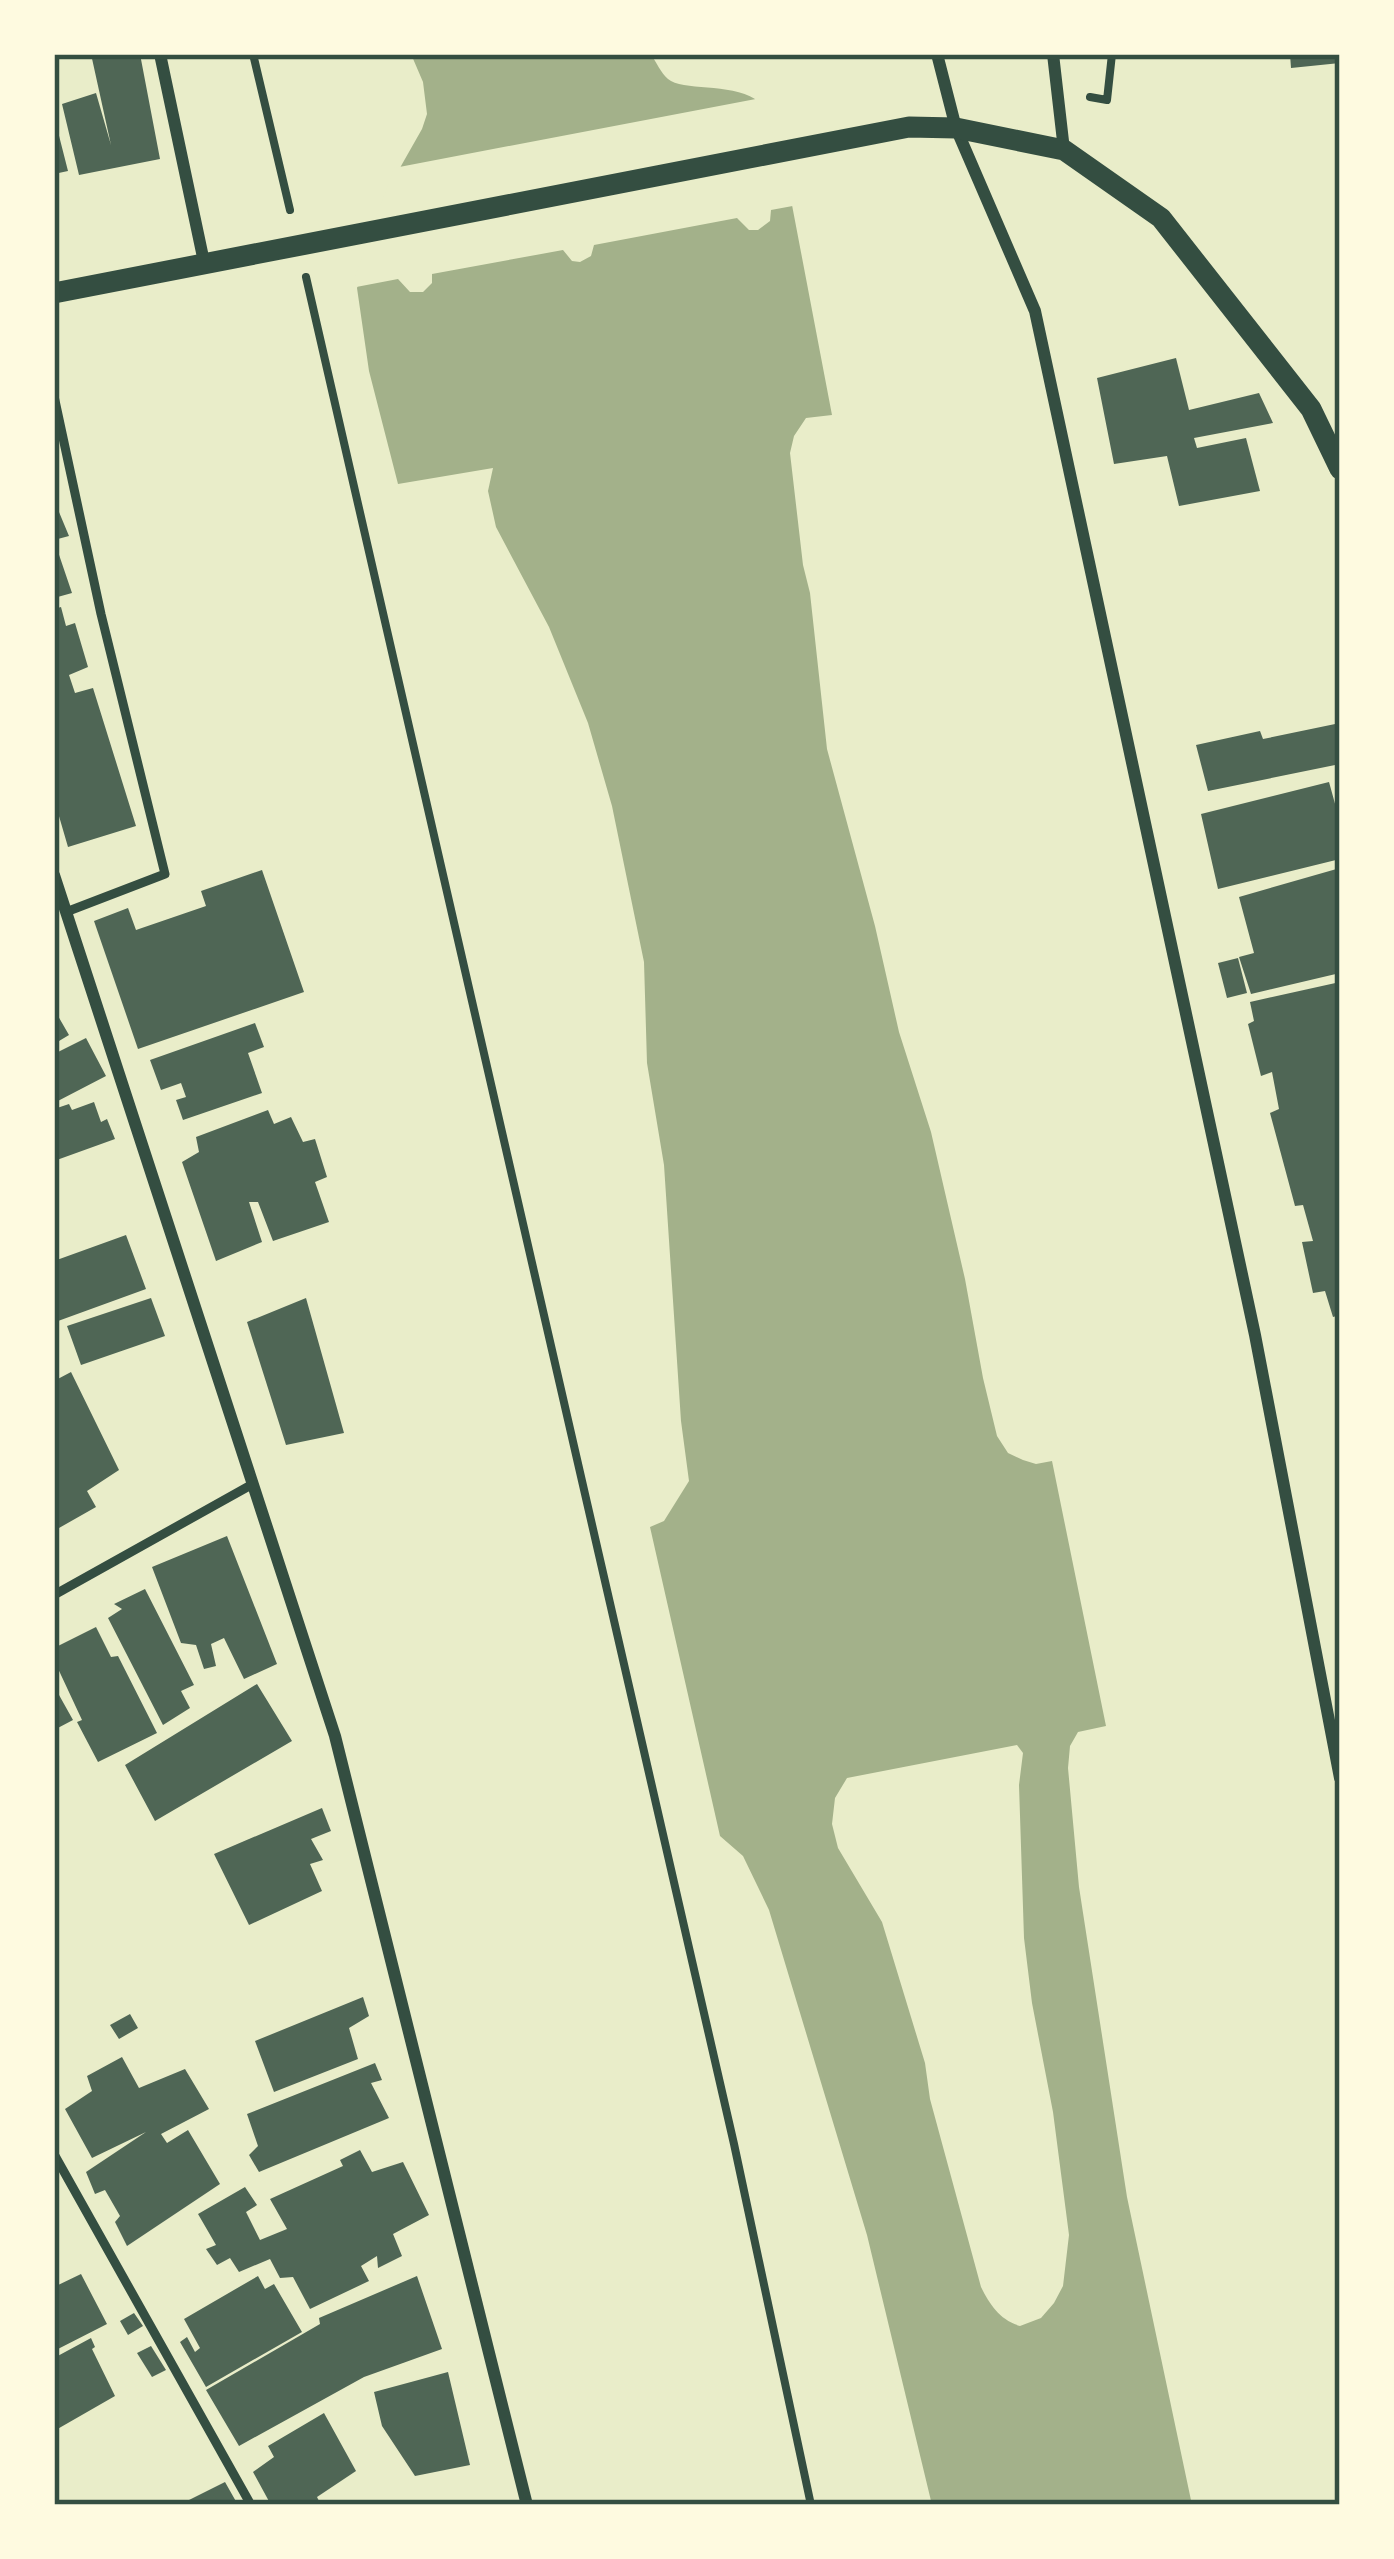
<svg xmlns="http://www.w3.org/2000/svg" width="1394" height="2559" font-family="'Public Sans',sans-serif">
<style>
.water{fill:#a3b18a;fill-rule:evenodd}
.pier{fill:#e9edc9}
.building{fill:#4f6655}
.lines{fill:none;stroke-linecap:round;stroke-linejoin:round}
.path{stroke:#344e41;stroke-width:8}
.service{stroke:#344e41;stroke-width:9}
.minor{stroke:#344e41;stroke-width:12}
.tertiary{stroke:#344e41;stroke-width:21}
.neatline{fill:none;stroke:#344e41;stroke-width:4.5}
</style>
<rect width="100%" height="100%" fill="#e9edc9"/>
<!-- water -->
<path class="water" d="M 411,54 L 651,54 C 656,62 661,73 668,79 C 682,91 730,83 755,99 L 792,205 L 832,415 L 806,418 L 794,436 L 790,453 L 803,565 L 810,593 L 827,749 L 875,926 L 899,1032 L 931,1132 L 965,1279 L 983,1378 L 997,1436 L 1008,1453 L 1023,1460 L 1036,1464 L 1052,1461 L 1106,1726 L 1078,1732 L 1070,1746 L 1068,1768 L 1079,1887 L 1127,2197 L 1192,2505 L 932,2505 L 867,2235 L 769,1910 L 743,1856 L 720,1836 L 650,1527 L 664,1521 L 689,1481 L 681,1421 L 664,1165 L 647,1063 L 644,962 L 612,806 L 588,723 L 549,627 L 496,527 L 488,491 L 493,468 L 398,484 L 369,371 L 357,288 L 401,166 L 422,129 L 427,114 L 423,82 ZM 1017,1745 L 1023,1753 L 1019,1785 L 1024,1938 L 1032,2003 L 1053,2112 L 1069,2235 L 1063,2286 L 1054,2303 L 1041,2318 L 1020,2326 C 1000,2320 990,2305 981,2287 L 930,2099 L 925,2063 L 882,1922 L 838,1848 L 832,1824 L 835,1798 L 847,1778 Z"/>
<!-- pier -->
<path class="pier" d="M 761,98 L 798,205 L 771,210 L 770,221 L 758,230 L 749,230 L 737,218 L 594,245 L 591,256 L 580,262 L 572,261 L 563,250 L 432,274 L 432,283 L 423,292 L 410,292 L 398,279 L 351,288 L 394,168 Z"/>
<!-- building -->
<path class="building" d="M 91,54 L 140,54 L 160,159 L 79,175 L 62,104 L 96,93 L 111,145 Z
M 1290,54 L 1340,54 L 1340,63 L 1291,68 Z
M 54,116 L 68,171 L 54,174 Z
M 1176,358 L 1189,410 L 1259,393 L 1273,423 L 1194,438 L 1197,448 L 1246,438 L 1260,491 L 1179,506 L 1167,456 L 1114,464 L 1097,378 Z
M 54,500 L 69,536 L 54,540 L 72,593 L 54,598 Z
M 61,607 L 66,626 L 75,623 L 88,667 L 69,675 L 75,693 L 93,688 L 136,826 L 68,847 L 54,799 L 54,609 Z
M 1340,723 L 1340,764 L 1208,791 L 1196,745 L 1260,731 L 1263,739 Z
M 1329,782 L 1337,811 L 1340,810 L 1340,859 L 1218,889 L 1201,814 Z
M 1340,868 L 1340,973 L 1251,994 L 1239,957 L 1254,953 L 1239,897 Z
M 262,870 L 304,992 L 138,1049 L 94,921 L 128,908 L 136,930 L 206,906 L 201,891 Z
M 1238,958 L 1247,993 L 1227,998 L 1218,963 Z
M 1340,982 L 1340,1315 L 1333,1317 L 1325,1291 L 1313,1293 L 1302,1242 L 1313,1241 L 1303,1205 L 1295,1206 L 1270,1113 L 1279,1109 L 1272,1072 L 1261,1076 L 1248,1024 L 1254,1021 L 1250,1002 Z
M 54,1009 L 69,1035 L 54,1044 Z
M 255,1023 L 264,1047 L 248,1053 L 262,1093 L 183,1120 L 176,1100 L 186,1097 L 181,1083 L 161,1090 L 150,1060 Z
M 86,1038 L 106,1076 L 54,1103 L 54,1054 Z
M 94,1102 L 101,1122 L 107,1119 L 115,1139 L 54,1161 L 54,1109 L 69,1104 L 72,1110 Z
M 268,1110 L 274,1124 L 291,1117 L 303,1142 L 315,1139 L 327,1177 L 315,1182 L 329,1222 L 273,1241 L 258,1202 L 249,1202 L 262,1242 L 216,1261 L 182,1162 L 199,1152 L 196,1137 Z
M 126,1235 L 146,1289 L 58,1321 L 54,1309 L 54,1261 Z
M 151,1298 L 165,1336 L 81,1365 L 67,1326 Z
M 306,1298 L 344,1433 L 286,1445 L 247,1322 Z
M 71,1372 L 119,1470 L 87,1491 L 96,1507 L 59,1528 L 54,1518 L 54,1381 Z
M 227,1536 L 277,1664 L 244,1679 L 224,1638 L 211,1644 L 216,1666 L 204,1669 L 196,1645 L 181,1643 L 152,1567 Z
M 145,1589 L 194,1685 L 181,1691 L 190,1708 L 163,1725 L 108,1618 L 122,1609 L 114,1604 Z
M 96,1627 L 111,1657 L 118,1656 L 157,1733 L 98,1762 L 77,1722 L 82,1720 L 54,1660 L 54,1648 Z
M 257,1684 L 292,1741 L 155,1821 L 125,1765 Z
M 54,1686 L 73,1720 L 54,1730 Z
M 322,1808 L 331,1831 L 311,1839 L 323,1860 L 310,1864 L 322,1891 L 249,1925 L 214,1854 Z
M 363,1997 L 369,2016 L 349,2028 L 358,2059 L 274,2092 L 255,2041 Z
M 130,2014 L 138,2028 L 119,2039 L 110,2025 Z
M 122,2057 L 139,2088 L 185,2069 L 209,2109 L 161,2134 L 167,2143 L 188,2130 L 220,2184 L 127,2246 L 115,2222 L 120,2216 L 105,2190 L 95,2194 L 86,2172 L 146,2132 L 92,2158 L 65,2109 L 92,2091 L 87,2076 Z
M 375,2063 L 382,2080 L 371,2083 L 389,2118 L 259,2172 L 249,2155 L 258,2146 L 247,2114 Z
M 360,2150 L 372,2172 L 403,2162 L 429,2215 L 393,2234 L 402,2256 L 378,2268 L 377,2256 L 361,2266 L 369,2281 L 310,2309 L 293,2277 L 280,2278 L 270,2259 L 239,2272 L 230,2258 L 217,2265 L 206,2249 L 216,2245 L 198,2214 L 245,2187 L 257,2205 L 246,2212 L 260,2240 L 287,2229 L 270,2199 L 343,2166 L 340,2160 Z
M 81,2274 L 107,2324 L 54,2351 L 54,2287 Z
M 258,2276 L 265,2289 L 274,2284 L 302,2332 L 206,2387 L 180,2342 L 187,2337 L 195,2352 L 200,2348 L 184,2319 Z
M 417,2276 L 442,2349 L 364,2377 L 239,2446 L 206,2390 L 320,2324 L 319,2318 Z
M 134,2313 L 143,2326 L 128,2335 L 120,2321 Z
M 91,2338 L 95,2347 L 92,2349 L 115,2396 L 54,2431 L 54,2358 Z
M 151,2346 L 166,2370 L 152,2377 L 137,2353 Z
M 448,2372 L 470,2465 L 415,2476 L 382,2426 L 374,2392 Z
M 324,2413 L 356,2471 L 317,2497 L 321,2505 L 271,2505 L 253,2472 L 274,2457 L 268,2446 Z
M 225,2482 L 238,2505 L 192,2505 L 189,2500 Z"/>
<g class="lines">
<!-- path -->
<path class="path" d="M 253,54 L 290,210
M 1090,97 L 1107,100 L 1112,54
M 306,277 L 734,2144 L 811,2505"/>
<!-- service -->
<path class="service" d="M 54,396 L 101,614 L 165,874 L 66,912
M 54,1595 L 251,1485
M 54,2154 L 251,2505"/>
<!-- minor -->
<path class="minor" d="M 160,54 L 204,262
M 937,54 L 956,128 L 1035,311 L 1255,1335 L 1340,1778
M 1053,54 L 1064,150
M 54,875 L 335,1736 L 527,2505"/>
<!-- tertiary -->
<path class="tertiary" d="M 54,293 L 909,127 L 956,128 L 1064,150 L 1161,218 L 1311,409 L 1340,469"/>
</g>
<!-- border -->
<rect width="1394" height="2559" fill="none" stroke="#fefae0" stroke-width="114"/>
<rect x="57" y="57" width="1280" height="2445" class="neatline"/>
</svg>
